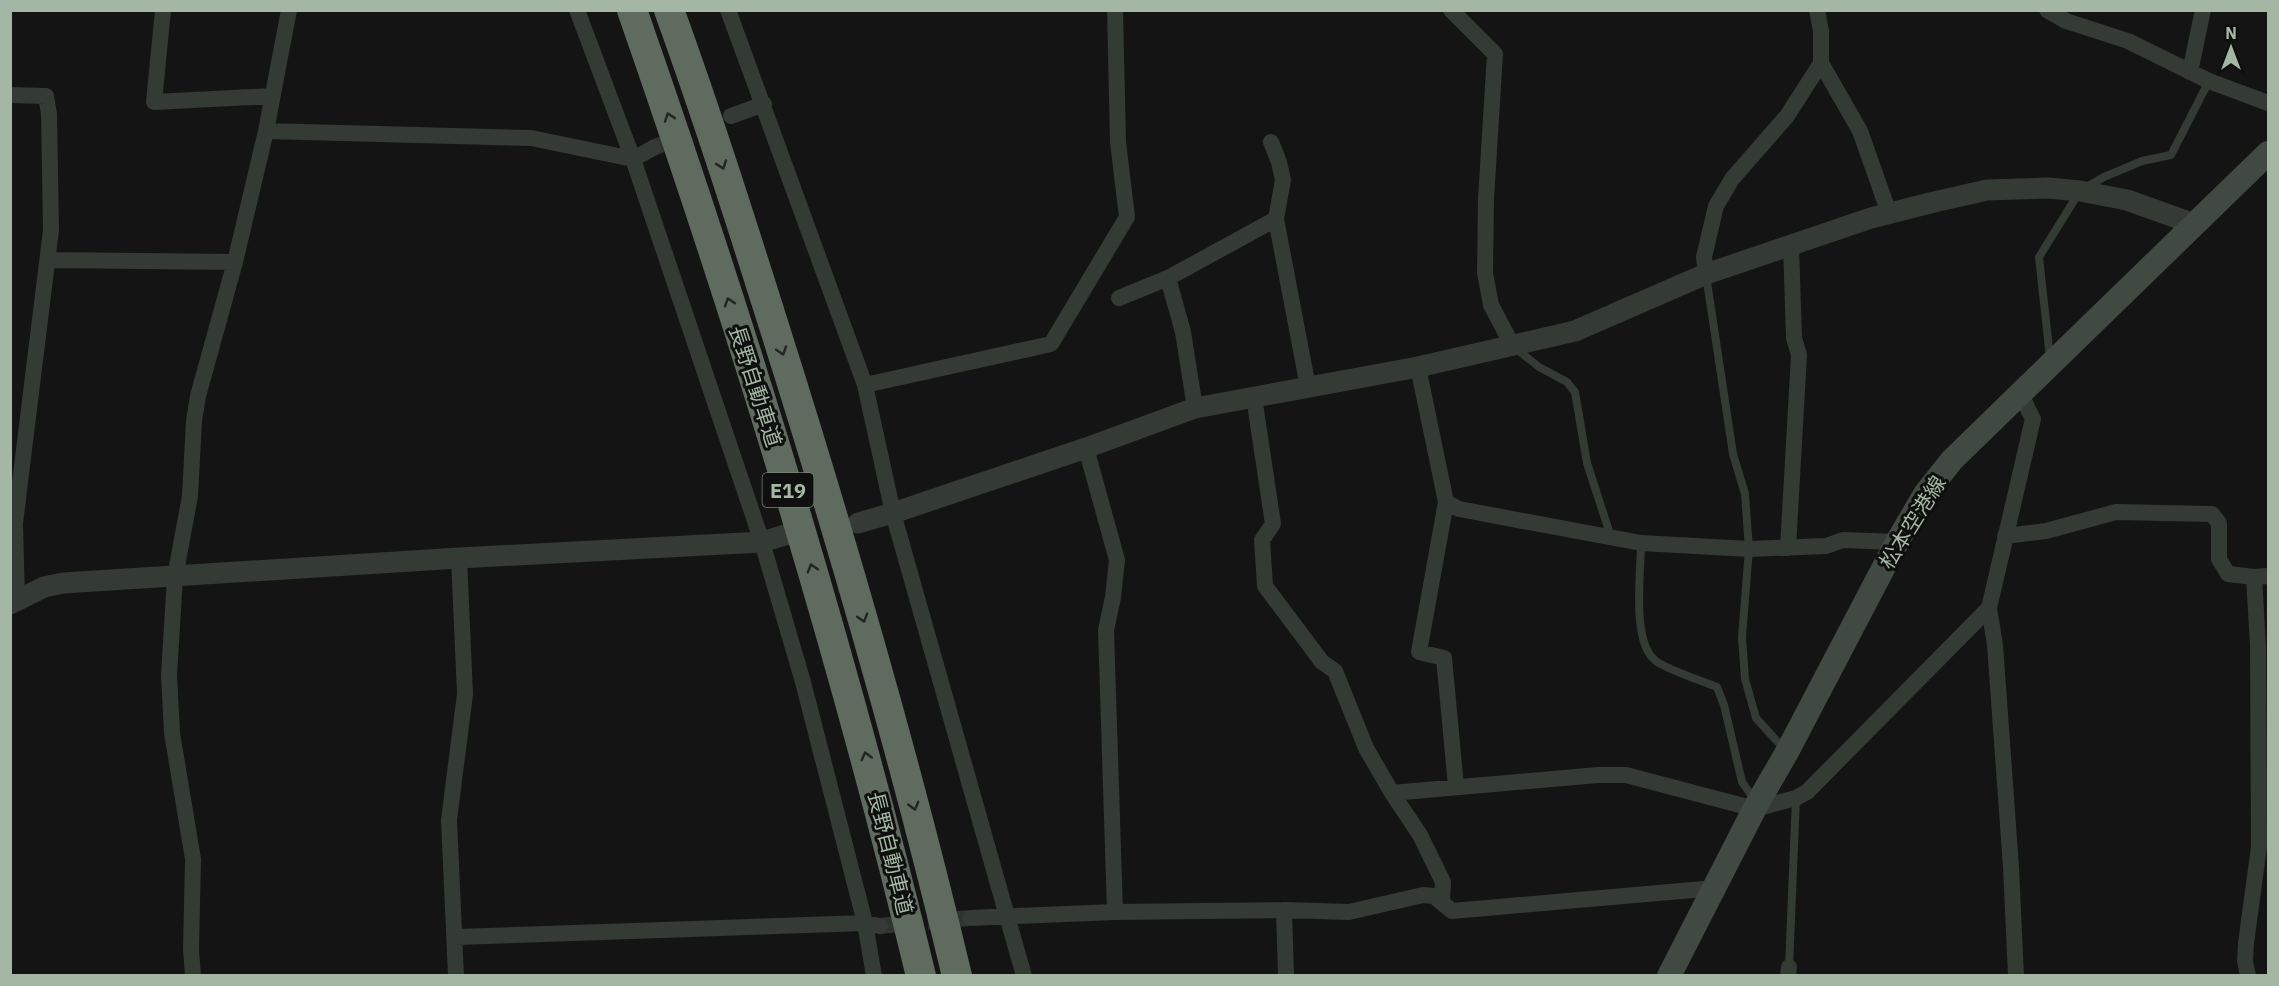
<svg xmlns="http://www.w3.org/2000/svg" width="2279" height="986" font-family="'IBM Plex Sans','Noto Sans JP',sans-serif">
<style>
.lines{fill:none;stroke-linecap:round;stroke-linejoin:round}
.minor-tunnel{stroke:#303430;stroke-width:16;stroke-dasharray:16 8;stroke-linecap:butt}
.service{stroke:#343a34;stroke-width:8}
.minor{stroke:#343a34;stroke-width:16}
.tertiary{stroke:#343a34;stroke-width:21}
.secondary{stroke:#414a42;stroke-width:24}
.motorway{stroke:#5f6b5f;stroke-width:30}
.oneway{stroke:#222622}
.labels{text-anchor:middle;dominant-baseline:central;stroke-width:6;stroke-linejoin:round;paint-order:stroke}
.shield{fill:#0e0f0e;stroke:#778477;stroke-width:1.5}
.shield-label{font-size:20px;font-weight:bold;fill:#a4b6a4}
.street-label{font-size:21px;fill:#a4b6a4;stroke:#0e0f0e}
</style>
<rect width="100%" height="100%" fill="#131413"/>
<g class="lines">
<!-- minor-tunnel -->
<path class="minor-tunnel" d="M 653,148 L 716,122
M 880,926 L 970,918"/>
<!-- service -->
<path class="service" d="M 1706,275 L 1733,454 L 1745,494 L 1749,549 L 1742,637 L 1745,679 L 1756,718 L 1784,749
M 1514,347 L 1539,367 L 1567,382 L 1575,392 L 1587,463 L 1611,537
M 2050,358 L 2039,257 L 2080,191 L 2104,177 L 2142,161 L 2171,155 L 2209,81
M 1641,543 C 1641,572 1631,643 1656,661 C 1668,670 1702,681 1717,687 L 1724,705 L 1742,782 L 1756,802
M 1789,967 L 1796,798"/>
<!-- minor -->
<path class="minor" d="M 163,10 L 154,102 L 272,96
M 577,10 L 633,159 L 762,542 L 803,682 L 865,923 L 874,976
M 728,10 L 865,385 L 893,513 L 1024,976
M 1451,10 L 1495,54 L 1486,199 L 1485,273 L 1491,305 L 1512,345
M 1817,10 L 1821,31 L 1821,63 L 1860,131 L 1889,213
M 2047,10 L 2066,21 L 2128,41 L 2209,81 L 2268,103
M 2190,72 L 2203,10
M 10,95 L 46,96 L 49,114 L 51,230 L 15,523 L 17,600
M 731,116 L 764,104
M 266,131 L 531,138 L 633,159 L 653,148
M 1276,219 L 1308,387
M 48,260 L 235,262
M 1706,274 L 1704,257 L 1716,206 L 1732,179 L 1787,116 L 1821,63
M 1168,278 L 1183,332 L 1195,408
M 1119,298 L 1168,278 L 1276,219 L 1283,180 L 1279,162 L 1271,142
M 1418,367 L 1446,502 L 1419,652 L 1444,658 L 1456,786
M 865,385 L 1051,344 L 1127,217 L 1118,142 L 1115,10
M 1254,397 L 1273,524 L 1262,540 L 1265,586 L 1322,662 L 1335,671 L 1366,748 L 1392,793 L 1420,835 L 1443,882 L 1442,902
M 1086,448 L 1117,560 L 1113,597 L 1106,630 L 1115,912
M 1446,502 L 1459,509 L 1641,543 L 1749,549 L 1826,546 L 1843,540 L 1897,542
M 2005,536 L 2046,531 L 2116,512 L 2212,514 L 2219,523 L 2219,559 L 2228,574 L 2254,577 L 2268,576
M 1788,548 L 1799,355 L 1794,338 L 1791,245
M 1392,793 L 1598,775 L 1626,775 L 1755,809 L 1796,798 L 1807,792 L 1989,608
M 1284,910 L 1286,976
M 970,918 L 1115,912 L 1284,910 L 1349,912 L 1423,895 L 1434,896 L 1452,911 L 1715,888
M 456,937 L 865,923 L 880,926
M 193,976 L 191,950 L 193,859 L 172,733 L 169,675 L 175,577 L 190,496 L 194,421 L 198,396 L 235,262 L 266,131 L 289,10
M 456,976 L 449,820 L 465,694 L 459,558
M 1788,976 L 1789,967
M 2016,976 L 2011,867 L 1995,645 L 1989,608 L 2033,419 L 2020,393
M 2248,976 L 2245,961 L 2246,943 L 2259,847 L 2258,646 L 2254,577"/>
<!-- tertiary -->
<path class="tertiary" d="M 858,523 L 893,513 L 1086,448 L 1195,408 L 1418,367 L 1575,331 L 1706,274 L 1871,218 L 1934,202 L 1987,190 L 2048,188 L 2080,191 L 2127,200 L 2194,224
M 10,604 L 44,587 L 63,583 L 459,558 L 762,542 L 785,535"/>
<!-- secondary -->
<path class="secondary" d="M 1669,976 L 1757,804 L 1787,752 L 1897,542 L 1925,494 L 1952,460 L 2268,153"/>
<!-- motorway -->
<path class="motorway" d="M 632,10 C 743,328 842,649 921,976
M 669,10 C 709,120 744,231 779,342 C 845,551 906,762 957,976"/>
</g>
<!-- one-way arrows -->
<defs><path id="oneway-chevron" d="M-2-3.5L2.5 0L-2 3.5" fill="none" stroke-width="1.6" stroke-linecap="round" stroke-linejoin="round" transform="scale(1.5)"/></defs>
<g class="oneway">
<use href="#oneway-chevron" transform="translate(669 117) rotate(-109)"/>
<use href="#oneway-chevron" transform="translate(722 165) rotate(71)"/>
<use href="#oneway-chevron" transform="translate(729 302) rotate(-108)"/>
<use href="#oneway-chevron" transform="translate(782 351) rotate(72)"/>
<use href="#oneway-chevron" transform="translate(812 568) rotate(-107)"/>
<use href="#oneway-chevron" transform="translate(863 618) rotate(73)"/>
<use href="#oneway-chevron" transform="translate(866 756) rotate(-105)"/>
<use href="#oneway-chevron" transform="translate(914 806) rotate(75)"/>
</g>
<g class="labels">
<!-- shield labels -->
<rect class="shield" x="762.5" y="473" width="51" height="34" rx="4.5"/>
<g class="shield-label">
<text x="788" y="490">E19</text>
</g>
<!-- street labels -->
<g class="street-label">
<text transform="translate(756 386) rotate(72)">長野自動車道</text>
<text transform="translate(1912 522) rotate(-58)">松本空港線</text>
<text transform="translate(891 853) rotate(76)">長野自動車道</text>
</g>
</g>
<!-- border -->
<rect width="2279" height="986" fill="none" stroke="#a4b6a4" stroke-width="24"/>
<!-- north arrow -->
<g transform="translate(2231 48)" stroke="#0e0f0e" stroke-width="4.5" paint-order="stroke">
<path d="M0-4.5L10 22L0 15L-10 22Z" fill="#a4b6a4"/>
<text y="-9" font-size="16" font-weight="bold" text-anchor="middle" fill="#a4b6a4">N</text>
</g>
</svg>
